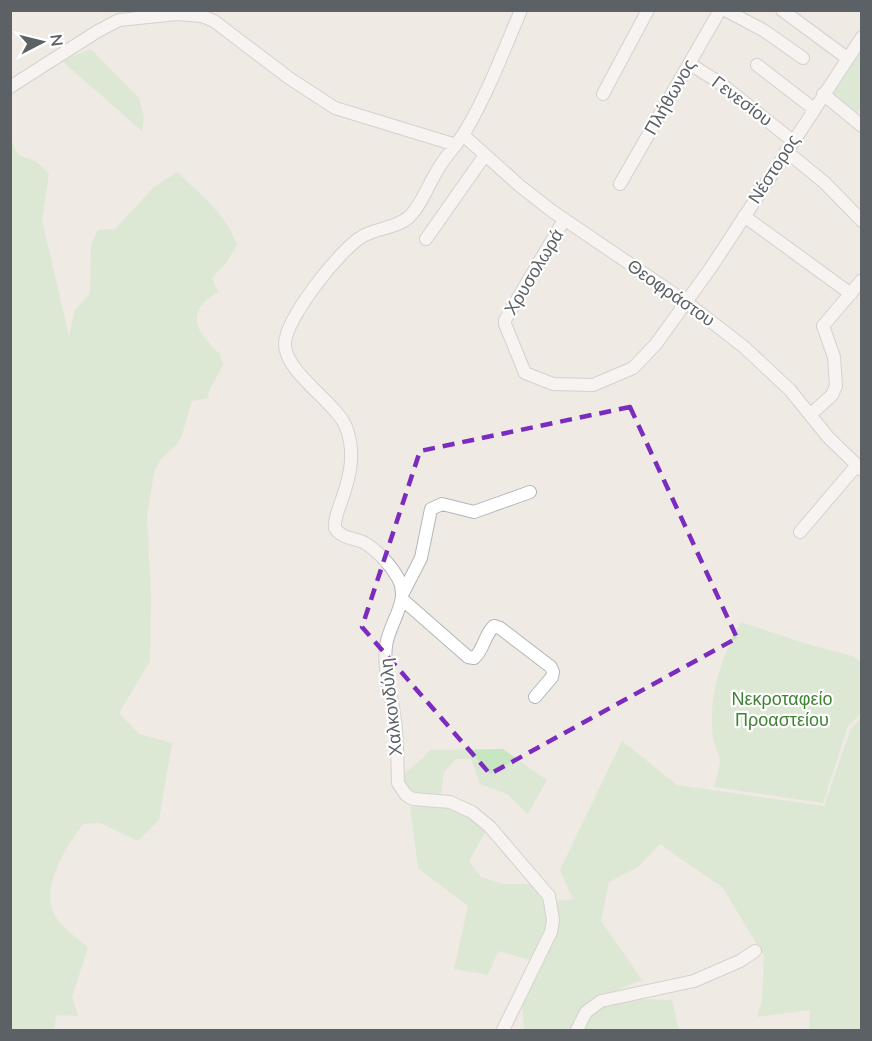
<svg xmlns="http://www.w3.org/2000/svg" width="872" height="1041" font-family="'Nunito Sans',sans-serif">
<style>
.green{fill:#c7e6c1}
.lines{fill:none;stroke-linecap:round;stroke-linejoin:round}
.minor-casing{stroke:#b2b6b9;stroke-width:14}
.minor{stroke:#fff;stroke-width:12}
.marked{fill:none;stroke:#7b2cbf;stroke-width:4.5;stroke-dasharray:12 8;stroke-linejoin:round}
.labels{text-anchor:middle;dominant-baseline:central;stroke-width:4.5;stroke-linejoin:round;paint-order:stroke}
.street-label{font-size:18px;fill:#5c6165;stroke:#fff}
.park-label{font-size:18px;fill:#408334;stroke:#fff}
</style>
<rect width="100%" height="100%" fill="#efeae4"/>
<!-- green -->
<path class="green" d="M 91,49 L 139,98 L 144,117 L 142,131 L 62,61 Z
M 861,51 L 861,107 L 855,114 L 833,94 Z
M 11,142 L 19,155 L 37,162 L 49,174 L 42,220 L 69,336 L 75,310 L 90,294 L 91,245 L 98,230 L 115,229 L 153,188 L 177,172 C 199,193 227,215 237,245 L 226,263 L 212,278 L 218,292 C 197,304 189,320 206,339 C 211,345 214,350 220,353 L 223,365 L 208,393 L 209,398 L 192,401 L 182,435 L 177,444 L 160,460 L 154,472 L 147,517 L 151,595 L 150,661 L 119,713 L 139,734 L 172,743 L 159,820 L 138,841 L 100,823 L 83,824 C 66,847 37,891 57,919 C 65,929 78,939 88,948 L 72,997 L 78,1016 L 56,1015 L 54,1030 L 11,1030 Z
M 741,622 L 804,643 L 852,656 L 861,662 L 861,713 L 848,726 L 823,803 L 714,787 C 716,779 720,768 720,760 C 719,752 714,745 713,738 C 708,696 721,657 741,622 Z
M 861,719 L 861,1030 L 809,1030 L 810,1010 L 757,1017 L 762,1000 L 764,956 L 723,888 L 660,844 L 638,867 L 609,882 L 601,921 L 642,980 L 593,1000 L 574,1030 L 524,1030 L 522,999 L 556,901 L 573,899 L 560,870 L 622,741 L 677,785 L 824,806 L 851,728 Z
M 503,749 L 547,780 L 528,814 L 507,794 L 480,784 L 471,759 L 456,759 L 444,772 L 441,795 L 410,792 L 400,777 L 423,758 L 430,750 Z
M 441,804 L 464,813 L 487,829 L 469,861 L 481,877 L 503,884 L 535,884 C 559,911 545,933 530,960 L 498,951 L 488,975 L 454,969 L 468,906 L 418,868 L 410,807 Z
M 613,998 L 672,1000 L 679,1030 L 581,1030 L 586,1019 Z"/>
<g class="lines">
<!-- minor casing -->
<g class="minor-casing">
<path id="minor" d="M 725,10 L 763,30 L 803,58
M 782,10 L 847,58
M 690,64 L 720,83 L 793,141
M 757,65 L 814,109
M 10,87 L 98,31 L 119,20 L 177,14 L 202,16 L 214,21 L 289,78 L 335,108 L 456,145
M 603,94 L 648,10
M 823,94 L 862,126
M 463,135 L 520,186 L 552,211 L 686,302 L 744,347 L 790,390 L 828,437 L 862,470
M 786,151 L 825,183 L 862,221
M 620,184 L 720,10
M 744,216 L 851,294
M 564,220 L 505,320 L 505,324 L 525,373 L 553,384 L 593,385 L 633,368 L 656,344 L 712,266 L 862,37
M 426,239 L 485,155
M 810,415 L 832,395 L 836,386 L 834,357 L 823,326 L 862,280
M 800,532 L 857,465
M 403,593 L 421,558 L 431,509 L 442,504 L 474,512 L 530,492
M 403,600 L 468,657 L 474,658 C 484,650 484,635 494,626 L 500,628 L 551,667 L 553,672 L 552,677 L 535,697
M 503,1030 L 551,932 L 553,920 L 549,896 L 490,827 L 472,812 L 450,802 L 413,799 L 406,795 L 398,783 C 397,760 398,737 394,714 C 391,692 383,668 386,646 C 389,622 411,601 398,578 C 390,564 376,549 363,542 C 353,538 341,538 335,528 C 334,519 338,511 341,502 C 350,477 356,453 346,427 C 336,402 285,373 285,344 C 285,319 341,248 363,236 C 377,228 397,228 409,217 C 421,206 428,185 437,171 C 445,156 458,144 466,130 C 488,93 504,50 521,10
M 577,1030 L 586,1012 L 601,1001 L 694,981 L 740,961 L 755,951"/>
</g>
<!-- minor -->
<use href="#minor" class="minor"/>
</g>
<!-- marked area -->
<path d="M0 0H872V1041H0ZM 630,407 L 737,638 L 490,774 L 362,627 L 420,451 Z" fill="#efeae4" fill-opacity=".55" fill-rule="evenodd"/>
<path class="marked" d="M 630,407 L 737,638 L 490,774 L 362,627 L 420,451 Z"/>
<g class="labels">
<!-- street labels -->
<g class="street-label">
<text transform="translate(670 97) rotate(-60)">Πλήθωνος</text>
<text transform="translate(742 101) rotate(37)">Γενεσίου</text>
<text transform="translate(774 169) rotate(-57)">Νέστορος</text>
<text transform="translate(534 272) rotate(-59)">Χρυσολωρά</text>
<text transform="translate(671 293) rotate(35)">Θεοφράστου</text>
<text transform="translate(391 707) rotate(-96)">Χαλκονδύλη</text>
</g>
<!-- park labels -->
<g class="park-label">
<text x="782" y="699">Νεκροταφείο<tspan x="782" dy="21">Προαστείου</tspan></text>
</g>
</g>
<!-- border -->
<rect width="872" height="1041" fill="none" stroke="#5c6165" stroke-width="24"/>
<!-- north arrow -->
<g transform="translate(42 42) rotate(83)" stroke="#ffffff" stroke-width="4.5" paint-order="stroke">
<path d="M0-4.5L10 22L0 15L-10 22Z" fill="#5c6165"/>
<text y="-9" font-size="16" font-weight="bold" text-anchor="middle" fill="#5c6165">N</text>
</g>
</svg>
